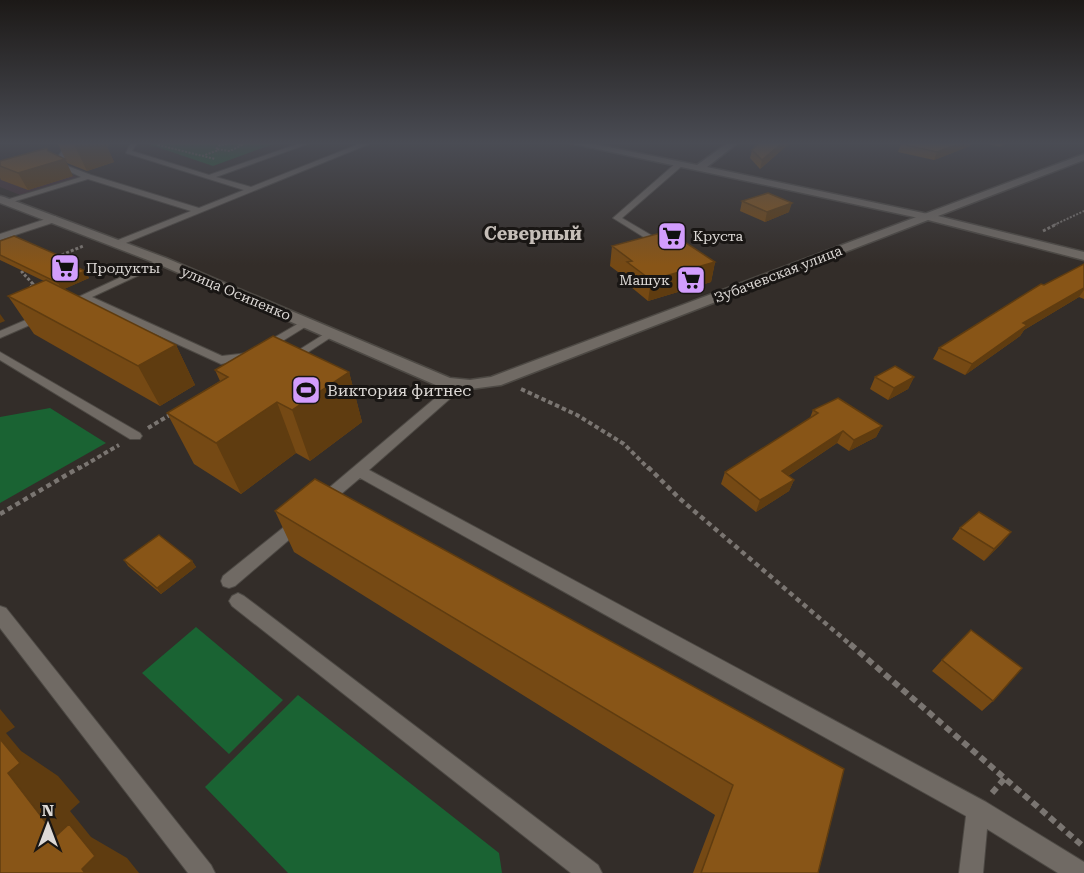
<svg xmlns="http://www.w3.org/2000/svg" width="1084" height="873" font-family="'Roboto Serif',serif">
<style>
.commercial{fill:#433036}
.green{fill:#1a6333}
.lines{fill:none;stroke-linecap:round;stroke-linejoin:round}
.service-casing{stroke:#4d4944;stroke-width:2}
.minor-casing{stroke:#4d4944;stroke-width:3}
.tertiary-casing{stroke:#4d4944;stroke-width:3}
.path-far4{stroke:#7a7571;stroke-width:2;stroke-dasharray:2 1.5;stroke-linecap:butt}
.path-far3{stroke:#7a7571;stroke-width:3;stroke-dasharray:3 2;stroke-linecap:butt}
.path-far2{stroke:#7a7571;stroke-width:4;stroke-dasharray:4.5 3;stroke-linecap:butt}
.path-far1{stroke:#7a7571;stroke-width:4.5;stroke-dasharray:5 4;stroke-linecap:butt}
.path{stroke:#7a7571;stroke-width:6;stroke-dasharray:7 4.5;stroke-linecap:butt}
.service{fill:#706a64;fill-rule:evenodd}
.minor{fill:#706a64;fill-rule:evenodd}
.tertiary{fill:#706a64;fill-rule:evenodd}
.wall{fill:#754914}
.shaded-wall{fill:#5f3c10}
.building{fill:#885517;stroke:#5f3c10;stroke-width:1.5}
.labels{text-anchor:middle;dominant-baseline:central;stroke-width:6;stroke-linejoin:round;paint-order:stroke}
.far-poi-label{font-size:14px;fill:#ddd9d6;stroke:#191614;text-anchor:start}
.far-street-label{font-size:14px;fill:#ddd9d6;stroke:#191614}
.poi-label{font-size:16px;fill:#ddd9d6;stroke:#191614;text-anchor:start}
.far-district-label{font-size:18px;font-weight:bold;fill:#c5beb8;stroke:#191614}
</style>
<rect width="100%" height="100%" fill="#332d29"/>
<!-- commercial -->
<path class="commercial" d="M 48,165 L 78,177 L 20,195 L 0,187 L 0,179 Z"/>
<!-- green -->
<path class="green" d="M 153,142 L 279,142 L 213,166 L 151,145 Z
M 50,408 L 106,443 L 0,503 L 0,417 Z
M 196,627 L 283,700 L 229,754 L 142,673 Z
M 298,695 L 499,853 L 502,873 L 288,873 L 205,787 Z"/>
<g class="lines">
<!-- service casing -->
<g class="service-casing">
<path id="service" d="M 68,142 L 75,142 L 65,158 L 65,165 L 91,175 L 199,208 L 244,190 L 126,153 L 131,142 L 138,142 L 132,151 L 209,175 L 303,142 L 313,142 L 216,177 L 251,187 L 364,142 L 374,142 L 116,247 L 111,244 L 113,242 L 191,211 L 88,179 L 6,204 L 6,200 L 81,177 L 58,166 L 57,158 Z
M 676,163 L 683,165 L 622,218 L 661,241 L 662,243 L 658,246 L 613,218 Z
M 55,216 L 59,219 L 58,221 L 0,240 L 0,234 Z
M 162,258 L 167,261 L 165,263 L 92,297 L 222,356 L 248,353 L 301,322 L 305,321 L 310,324 L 255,358 L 221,364 L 83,301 L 79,302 L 74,299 Z
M 42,313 L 47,316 L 46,318 L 0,338 L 0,331 Z
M 329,331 L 335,334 L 333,336 L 293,362 L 289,364 L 283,360 Z
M 0,352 L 140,433 L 142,436 L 140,439 L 130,439 L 0,360 Z
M 457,382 L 463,386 L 461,389 L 369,470 L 986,802 L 1084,862 L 1084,873 L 1058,873 L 987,829 L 983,873 L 959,873 L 966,816 L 360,478 L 327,506 L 317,506 L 314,502 L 317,498 L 453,383 Z
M 299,517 L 304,519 L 307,523 L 304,527 L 235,586 L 229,588 L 223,586 L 221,581 L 223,576 L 294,519 Z
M 238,593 L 244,596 L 598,865 L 602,873 L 571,873 L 232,606 L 229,601 L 232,596 Z
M 0,606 L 6,608 L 211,865 L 215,873 L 188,873 L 0,628 Z"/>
</g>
<!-- minor casing -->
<g class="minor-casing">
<path id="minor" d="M 565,142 L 584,142 L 697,165 L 729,142 L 739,142 L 707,167 L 928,214 L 934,217 L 928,220 Z"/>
</g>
<!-- tertiary casing -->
<g class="tertiary-casing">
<path id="tertiary" d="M 1084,154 L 1084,160 L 938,216 L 1084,252 L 1084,260 L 928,220 L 501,385 L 463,390 L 438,386 L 158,264 L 0,203 L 0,196 L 4,197 L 166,258 L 450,378 L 470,380 L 491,377 Z"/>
</g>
<!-- path-far4 -->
<path class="path-far4" d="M 160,142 L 158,145 L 215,159
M 235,143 L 242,145 L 230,151 L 216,149 L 220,145 Z
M 202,156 L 219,150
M 1054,225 L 1084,211"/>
<!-- path-far3 -->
<path class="path-far3" d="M 1043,231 L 1057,224
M 57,257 L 83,246
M 28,269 L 22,272 L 33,284 L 28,291"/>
<!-- path-far2 -->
<path class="path-far2" d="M 521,389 L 577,415 L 624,444 L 649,469
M 148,428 L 173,413
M 78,469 L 119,445"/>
<!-- path-far1 -->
<path class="path-far1" d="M 648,467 L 679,498 L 852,646
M 0,514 L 80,467"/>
<!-- path -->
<path class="path" d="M 850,644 L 1084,847
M 992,793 L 1006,777"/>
<!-- service -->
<use href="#service" class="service"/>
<!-- minor -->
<use href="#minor" class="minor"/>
<!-- tertiary -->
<use href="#tertiary" class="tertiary"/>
</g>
<!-- wall -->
<path class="wall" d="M 57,142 L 112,142 L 107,147 L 114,162 L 87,171 L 67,163 Z
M 760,142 L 791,142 L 760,169 L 750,158 L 752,150 Z
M 982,142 L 1008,142 L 1000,147 Z
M 901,144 L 970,146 L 934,160 L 898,152 Z
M 0,161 L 73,176 L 28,190 L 1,180 L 0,178 Z
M 742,201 L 789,212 L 765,222 L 740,211 Z
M 0,241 L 76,263 L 79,268 L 85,271 L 89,278 L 64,289 L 176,345 L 195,385 L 160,406 L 34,334 L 8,296 L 44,281 L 0,260 Z
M 612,246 L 715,262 L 711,282 L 648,301 L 625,282 L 626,278 L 610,266 Z
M 1084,264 L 1084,299 L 1079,297 L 1024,330 L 1020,336 L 965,375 L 933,359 L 939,348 L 1044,285 Z
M 215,370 L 349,372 L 362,422 L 310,461 L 296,453 L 241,494 L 194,464 L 167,413 L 220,381 Z
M 875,377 L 914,377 L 908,389 L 888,400 L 870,389 Z
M 813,410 L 882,426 L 876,437 L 849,451 L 837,443 L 788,476 L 794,480 L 789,491 L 756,512 L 721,484 L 725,472 L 810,418 Z
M 275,511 L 844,769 L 818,873 L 693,873 L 715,815 L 294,552 Z
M 960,528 L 1011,532 L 1001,544 L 984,561 L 952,539 Z
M 124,560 L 192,561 L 196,567 L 161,594 L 128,566 Z
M 942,660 L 993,701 L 982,711 L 932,671 Z"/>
<!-- shaded-wall -->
<path class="shaded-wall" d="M 73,142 L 112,142 L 107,147 L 114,162 L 87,171 Z
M 783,142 L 791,142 L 760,169 L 762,160 Z
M 964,142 L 972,142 L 970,146 L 934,160 L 937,152 Z
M 1002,142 L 1008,142 L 1000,147 Z
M 65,159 L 73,176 L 28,190 L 18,173 Z
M 792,203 L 789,212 L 765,222 L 767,212 Z
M 715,262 L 711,282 L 648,301 L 651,280 Z
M 85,271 L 89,278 L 62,290 L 58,283 Z
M 1084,288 L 1084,290 L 1079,297 L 1024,330 L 1020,336 L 965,375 L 972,364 L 1023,323 Z
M 0,314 L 5,321 L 0,323 Z
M 176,345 L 195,385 L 160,406 L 138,366 Z
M 349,372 L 362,422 L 310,461 L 292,410 Z
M 914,377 L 908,389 L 888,400 L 894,388 Z
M 277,402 L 296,453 L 241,494 L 216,443 Z
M 882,426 L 876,437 L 849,451 L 854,440 Z
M 843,431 L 837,443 L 777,483 L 782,471 Z
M 794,480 L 789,491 L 756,512 L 760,500 Z
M 1011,532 L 1001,544 L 984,561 L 994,549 Z
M 192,561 L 196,567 L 161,594 L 157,588 Z
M 0,709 L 15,727 L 6,733 L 21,751 L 58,776 L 80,802 L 70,811 L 91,837 L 127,858 L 139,873 L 85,873 L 8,773 L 0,754 Z"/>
<!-- building -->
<path class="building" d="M 760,142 L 783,142 L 762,160 L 752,150 Z
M 905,142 L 964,142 L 937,152 L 901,144 Z
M 47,148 L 48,151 L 65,159 L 18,173 L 0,166 L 0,161 Z
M 768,193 L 792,203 L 767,212 L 742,201 Z
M 668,231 L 715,262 L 651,280 L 627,262 L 632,261 L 612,246 Z
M 14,236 L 76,263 L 72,265 L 85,271 L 58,283 L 0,255 L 0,241 Z
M 1084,264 L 1084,288 L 1023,323 L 1027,325 L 972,364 L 939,348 L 1041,284 L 1044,285 Z
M 46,280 L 176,345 L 138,366 L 8,296 Z
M 273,336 L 349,372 L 292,410 L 277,402 L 216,443 L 167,413 L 228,377 L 215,370 Z
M 895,366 L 914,377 L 894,388 L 875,377 Z
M 838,398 L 882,426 L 854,440 L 843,431 L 782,471 L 794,480 L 760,500 L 725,472 L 818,413 L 813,410 Z
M 315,479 L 844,769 L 818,873 L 701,873 L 733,785 L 275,511 Z
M 979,512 L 1011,532 L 994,549 L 960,528 Z
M 159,535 L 192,561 L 157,588 L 124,560 Z
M 971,630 L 1022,668 L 993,701 L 942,660 Z
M 0,739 L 20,763 L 8,773 L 56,836 L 69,824 L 95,856 L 82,869 L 85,873 L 0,873 Z"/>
<!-- sky -->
<linearGradient id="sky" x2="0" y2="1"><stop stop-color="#1c1917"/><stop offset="0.54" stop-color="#4a4c54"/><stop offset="1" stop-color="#4a4c54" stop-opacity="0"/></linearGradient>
<rect width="1084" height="265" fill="url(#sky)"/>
<!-- icons -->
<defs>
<g id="supermarket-square" transform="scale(1.5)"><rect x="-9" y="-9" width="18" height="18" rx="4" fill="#d29dfd" stroke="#191614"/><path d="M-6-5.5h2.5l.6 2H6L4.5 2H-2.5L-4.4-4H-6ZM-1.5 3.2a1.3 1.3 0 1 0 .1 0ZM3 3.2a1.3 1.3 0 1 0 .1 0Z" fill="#111"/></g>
<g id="stadium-square" transform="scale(1.5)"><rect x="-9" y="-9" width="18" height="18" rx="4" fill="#d29dfd" stroke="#191614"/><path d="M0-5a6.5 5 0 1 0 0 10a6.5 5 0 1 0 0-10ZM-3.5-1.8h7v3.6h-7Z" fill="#111"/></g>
</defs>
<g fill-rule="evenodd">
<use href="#supermarket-square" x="672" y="236"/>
<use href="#supermarket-square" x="65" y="268"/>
<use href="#supermarket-square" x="691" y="280"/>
<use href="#stadium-square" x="306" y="390"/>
</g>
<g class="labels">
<!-- far-poi labels -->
<g class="far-poi-label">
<text x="693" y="236">Круста</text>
<text x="86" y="268">Продукты</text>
<text x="670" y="280" text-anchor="end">Машук</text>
</g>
<!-- far-street labels -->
<g class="far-street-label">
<text transform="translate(778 274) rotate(-21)">Зубачевская улица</text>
<text transform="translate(236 293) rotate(23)">улица Осипенко</text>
</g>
<!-- poi labels -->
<g class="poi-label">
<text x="327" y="390">Виктория фитнес</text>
</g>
<!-- far-district labels -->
<g class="far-district-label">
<text x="533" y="233">Северный</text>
</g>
</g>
<!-- north arrow -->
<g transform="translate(48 825)" stroke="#191614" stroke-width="4.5" paint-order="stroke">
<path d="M0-4.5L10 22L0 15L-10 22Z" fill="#ddd9d6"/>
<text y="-9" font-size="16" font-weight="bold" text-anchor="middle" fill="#ddd9d6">N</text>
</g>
</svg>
